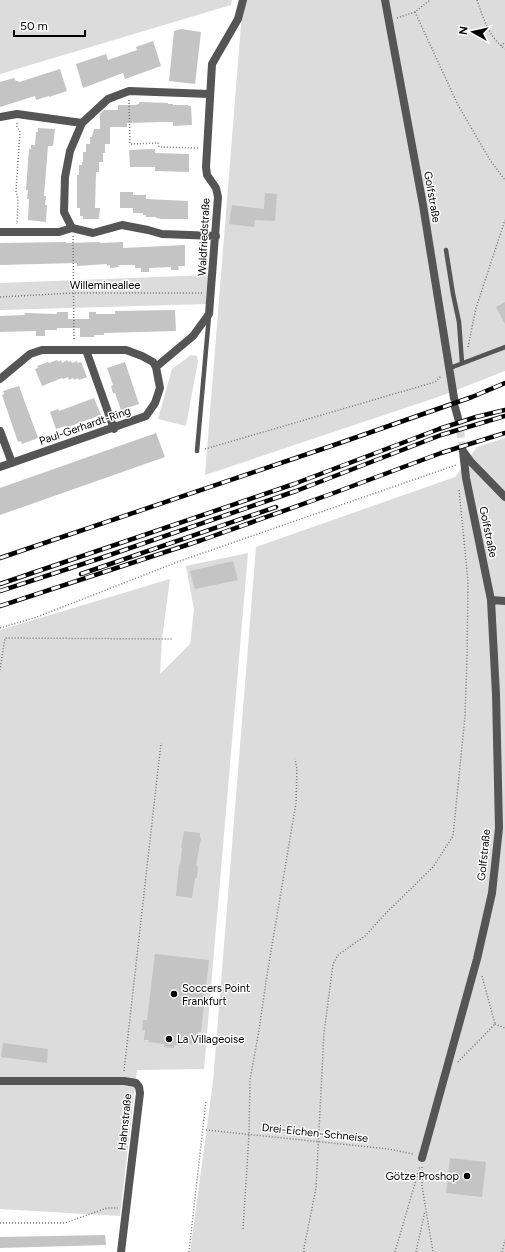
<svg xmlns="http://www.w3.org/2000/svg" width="505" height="1252" font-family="Figtree,sans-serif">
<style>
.green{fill:#dcdcdc}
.building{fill:#c4c4c4}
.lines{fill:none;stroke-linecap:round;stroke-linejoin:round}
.street-tunnel{stroke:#d9d9d9;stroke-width:8;stroke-dasharray:8 4;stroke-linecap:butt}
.path{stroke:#777;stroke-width:1.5;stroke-dasharray:1 2;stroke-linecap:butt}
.lane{stroke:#555;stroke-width:4.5}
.street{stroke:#555;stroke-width:8}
.rail-casing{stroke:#000;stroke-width:4.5}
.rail{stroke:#fff;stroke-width:3;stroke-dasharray:9;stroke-linecap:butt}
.poi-dot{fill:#000;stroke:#fff;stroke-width:1.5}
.labels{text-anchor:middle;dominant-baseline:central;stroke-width:3;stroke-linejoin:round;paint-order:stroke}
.street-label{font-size:11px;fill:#000;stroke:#fff}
.poi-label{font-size:11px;fill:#000;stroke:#fff;text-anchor:start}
</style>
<rect width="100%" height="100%" fill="#fff"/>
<!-- green -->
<path class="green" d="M 0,0 L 232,0 L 231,5 L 0,74 Z
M 243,0 L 505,0 L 505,371 L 438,397 L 205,475 Z
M 209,275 L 207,304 L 0,310 L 0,283 Z
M 191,355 L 197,356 L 198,361 L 186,426 L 158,419 L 172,369 Z
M 505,438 L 505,1252 L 190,1252 L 213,1082 L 256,547 L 455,477 L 477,447 Z
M 248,553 L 204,1069 L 137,1070 L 120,1216 L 0,1209 L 0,630 L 170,579 L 162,639 L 160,674 L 190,644 L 194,609 L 186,566 Z"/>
<!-- building -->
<path class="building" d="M 181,29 L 201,32 L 195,84 L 169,81 L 174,31 Z
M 153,41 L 161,66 L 125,79 L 123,73 L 83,88 L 76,64 L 106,54 L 108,60 L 137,50 L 136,47 Z
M 60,69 L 67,91 L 49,97 L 49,96 L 36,100 L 35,96 L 0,107 L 0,82 L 14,78 L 16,81 L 18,81 L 19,82 Z
M 139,102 L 168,103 L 168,104 L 173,104 L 173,105 L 188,105 L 188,106 L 191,106 L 192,125 L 173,126 L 173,122 L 164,122 L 127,123 L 127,127 L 110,127 L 110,144 L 105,144 L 105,153 L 103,153 L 103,162 L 99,162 L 99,172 L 96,172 L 95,208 L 100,208 L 99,219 L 83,219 L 83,216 L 80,216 L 80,208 L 77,208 L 77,175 L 79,175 L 79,165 L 82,165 L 82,162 L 83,162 L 83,152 L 86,152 L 86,144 L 90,144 L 90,137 L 92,137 L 94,129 L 100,129 L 100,114 L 104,110 L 118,110 L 118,105 L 135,105 L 139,104 Z
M 38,128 L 55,129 L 53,146 L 48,146 L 44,196 L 46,196 L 45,205 L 47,205 L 46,222 L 28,220 L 29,199 L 27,199 L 28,190 L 26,190 L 29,149 L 31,149 L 31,145 L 35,145 L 36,132 L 38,132 Z
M 155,149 L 155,153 L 189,154 L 189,172 L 155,171 L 155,167 L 130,167 L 129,150 Z
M 120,192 L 133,192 L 133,195 L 146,195 L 146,199 L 188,201 L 188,219 L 161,219 L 156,218 L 156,217 L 146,217 L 146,215 L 143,215 L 143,213 L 133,213 L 133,208 L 120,208 Z
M 265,193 L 277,194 L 275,221 L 255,220 L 254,227 L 229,224 L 232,205 L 264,209 Z
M 66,242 L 66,243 L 100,242 L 100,243 L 123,242 L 123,248 L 185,245 L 185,266 L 178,266 L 179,270 L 171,270 L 171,267 L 149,268 L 149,272 L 141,272 L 141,268 L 135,268 L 135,265 L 118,265 L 119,267 L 110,268 L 110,265 L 107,266 L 107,264 L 77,266 L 77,263 L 0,265 L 0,243 Z
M 505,302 L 505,324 L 496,307 Z
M 175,310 L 176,331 L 104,333 L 104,335 L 94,335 L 94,337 L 80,337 L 80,328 L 57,328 L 57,330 L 45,330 L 45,336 L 36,336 L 36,331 L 0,332 L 0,316 L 25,315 L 24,313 L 57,314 L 57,312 L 68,312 L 68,319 L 89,319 L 89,312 L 96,312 L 96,314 L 115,314 L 115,311 Z
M 57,360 L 58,362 L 61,360 L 62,363 L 67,360 L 68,362 L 71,361 L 72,363 L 77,361 L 78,363 L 81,362 L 87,377 L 79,380 L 78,378 L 74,380 L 73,378 L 69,380 L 68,377 L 63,379 L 62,378 L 42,386 L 35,369 L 38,368 L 37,366 L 48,362 L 49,363 Z
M 125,362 L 139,404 L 121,410 L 115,393 L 113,393 L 112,390 L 111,386 L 113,385 L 107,368 Z
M 19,386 L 38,438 L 22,444 L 21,441 L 18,442 L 2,395 L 4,394 L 3,391 Z
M 94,398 L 101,415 L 65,428 L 65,426 L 56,429 L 50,412 L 58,409 L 59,411 Z
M 156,433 L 165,457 L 0,515 L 0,488 Z
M 233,561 L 238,580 L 195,589 L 190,571 Z
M 184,831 L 200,833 L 200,838 L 201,838 L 196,866 L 198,866 L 197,878 L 195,878 L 192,898 L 176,896 L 179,864 L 180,865 L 182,848 L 181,848 Z
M 155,954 L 209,960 L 201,1032 L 198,1032 L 197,1045 L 185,1043 L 185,1045 L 174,1045 L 174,1048 L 164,1047 L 164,1044 L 148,1042 L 149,1040 L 144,1040 L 145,1030 L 142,1030 L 143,1020 L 147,1020 Z
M 3,1043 L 48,1049 L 47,1063 L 1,1057 Z
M 450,1158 L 486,1162 L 482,1197 L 446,1193 Z
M 105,1235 L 106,1245 L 0,1248 L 0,1237 Z"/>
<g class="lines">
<!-- street-tunnel -->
<path class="street-tunnel" d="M 458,418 L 463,451"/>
<!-- path -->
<path class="path" d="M 477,0 C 483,18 489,37 505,49
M 415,12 L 458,105 L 490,160 L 505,180
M 397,18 L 415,12 L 430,0
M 501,46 L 505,42
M 129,100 L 130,144 L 158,143 L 159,147 L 199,148
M 17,123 L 17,127 L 20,131 L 16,191 L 18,199 L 17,224
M 73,236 L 74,341
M 0,297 L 73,293 L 202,293
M 468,347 L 476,308 L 505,220
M 205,449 L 435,382 L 441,376
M 0,628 L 37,617 L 180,561 L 456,465
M 0,670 L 5,638 L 172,639
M 482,976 L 495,1024
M 495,1024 L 505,1028
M 458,1062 L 495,1024
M 124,1071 L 161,743
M 206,1130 L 389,1149 L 413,1154
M 422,1167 L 422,1186 L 433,1252
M 0,1223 L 65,1223 L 107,1208 L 118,1208
M 243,1229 L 249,1135 L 250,1080 L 259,1030 L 267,975 L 296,803 L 297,769 L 295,759
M 189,1252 L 206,1100
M 304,1252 L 304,1248 L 316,1188 L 324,1033 L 333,964 L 338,955 L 365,936 L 383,916 L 433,867 L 453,836 L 465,716 L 467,658 L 468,581 L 459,490
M 395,1252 L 420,1166
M 416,1252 L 425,1211
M 502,1252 L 505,1240"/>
<!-- lane -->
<path class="lane" d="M 446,250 L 453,294 L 459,322 L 462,363
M 450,368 L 505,347
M 197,451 L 209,316"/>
<!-- street -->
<path class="street" d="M 385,0 L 423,205 L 454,398
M 209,94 L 129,91 L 108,99 L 82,123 L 70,151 L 65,177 L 64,212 L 72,228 L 93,233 L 122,225 L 148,230 L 162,234 L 216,236
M 0,117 L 17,114 L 82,123
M 0,232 L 59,232 L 72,228
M 86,350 L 114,429
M 156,367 L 193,336 L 209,314 L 218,197 L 216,188 L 207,175 L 206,167 L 212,64 L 238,19 L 243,0
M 0,379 L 30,354 L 42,350 L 126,350 L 142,356 L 153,362 L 156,367 L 160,388 L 155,403 L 146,416 L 0,467
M 455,407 L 458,418
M 0,431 L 12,463
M 463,451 L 471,462 L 505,497
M 491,600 L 505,601
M 0,1081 L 124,1081 L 136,1083 L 139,1087 L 140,1093 L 121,1252
M 422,1158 L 477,959 L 492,893 L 499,828 L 496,694 L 491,600 L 466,478 L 463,451"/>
<!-- rail casing -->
<g class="rail-casing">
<path id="rail" d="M 0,558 L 334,445 L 472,397 L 505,383
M 81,574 L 276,507
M 0,584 L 294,484 L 439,429 L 476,417 L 505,410
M 0,591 L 98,559 L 296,491 L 441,435 L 505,416
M 0,606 L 202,540 L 331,494 L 441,453 L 505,433"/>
</g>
<!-- rail -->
<use href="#rail" class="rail"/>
</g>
<!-- markers -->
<g class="poi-dot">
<circle cx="174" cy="994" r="4"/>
<circle cx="169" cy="1039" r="4"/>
<circle cx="467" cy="1176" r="4"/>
</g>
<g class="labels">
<!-- street labels -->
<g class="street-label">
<text transform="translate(432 197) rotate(80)">Golfstraße</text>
<text transform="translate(204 237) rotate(-87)">Waldfriedstraße</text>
<text x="105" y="285">Willemineallee</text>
<text transform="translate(85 426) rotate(-19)">Paul-Gerhardt-Ring</text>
<text transform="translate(488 532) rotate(78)">Golfstraße</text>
<text transform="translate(484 855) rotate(-84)">Golfstraße</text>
<text transform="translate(125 1122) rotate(-84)">Hahnstraße</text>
<text transform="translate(315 1133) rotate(6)">Drei-Eichen-Schneise</text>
</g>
<!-- poi labels -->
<g class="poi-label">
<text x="182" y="988">Soccers Point<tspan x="182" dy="13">Frankfurt</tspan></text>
<text x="177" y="1039">La Villageoise</text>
<text x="459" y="1176" text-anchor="end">Götze Proshop</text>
</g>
</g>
<!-- north arrow -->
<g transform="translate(473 32) rotate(278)" stroke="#ffffff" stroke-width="3" paint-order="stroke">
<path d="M0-3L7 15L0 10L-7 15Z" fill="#000000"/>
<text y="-6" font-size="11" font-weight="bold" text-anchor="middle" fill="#000000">N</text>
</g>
<!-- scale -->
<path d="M14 30v6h71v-6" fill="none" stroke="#000000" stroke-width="2"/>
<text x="20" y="30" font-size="12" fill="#000000" stroke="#ffffff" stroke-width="3" paint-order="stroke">50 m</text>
</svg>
